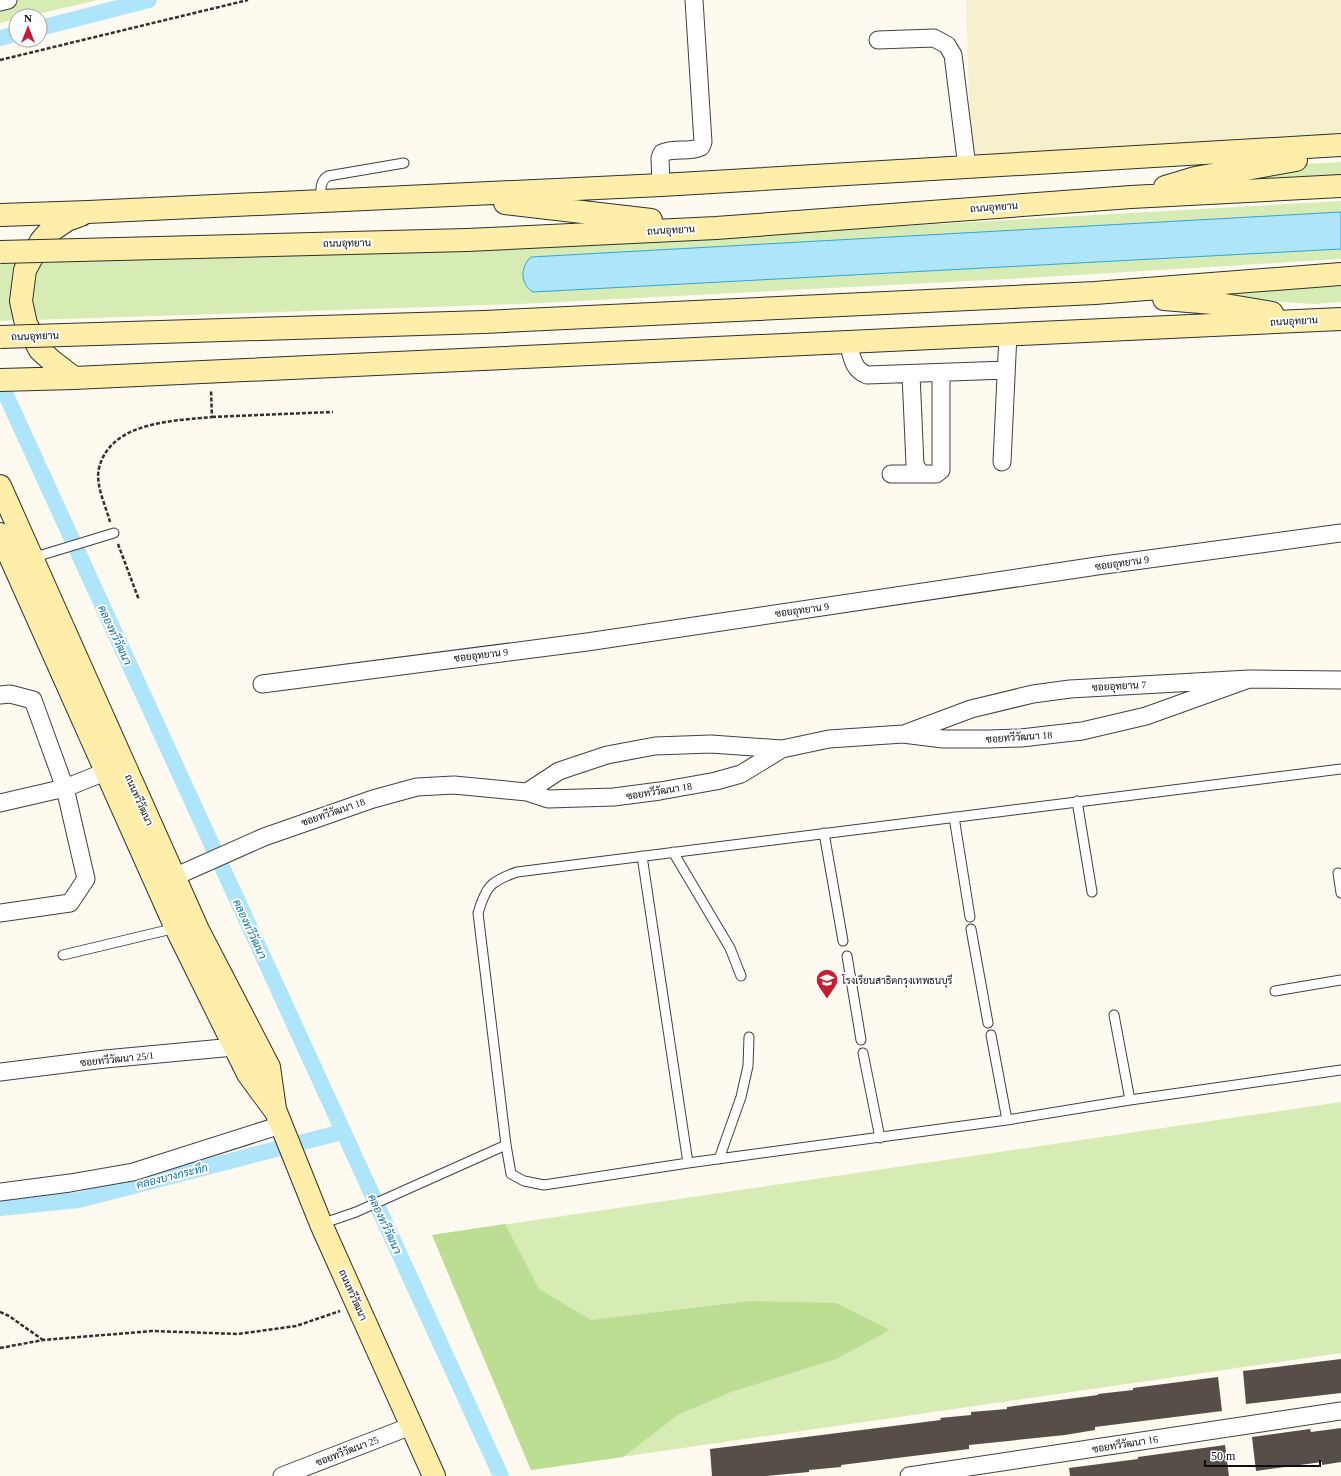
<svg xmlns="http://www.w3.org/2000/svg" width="1341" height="1476" font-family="'Times New Roman',Sarabun,serif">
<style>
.farmland{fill:#f7f0cc}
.green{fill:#d7ecb5}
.forest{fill:#bcde93}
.water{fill:#afe5fa;stroke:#31a3d7}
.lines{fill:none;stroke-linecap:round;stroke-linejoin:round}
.canal{stroke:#afe5fa;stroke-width:16}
.building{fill:#574d49}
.lane-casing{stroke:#414141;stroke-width:11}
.street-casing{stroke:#414141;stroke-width:19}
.secondary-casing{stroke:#303030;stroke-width:24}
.path{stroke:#303030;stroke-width:2.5;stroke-dasharray:4 2;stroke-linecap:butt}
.lane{stroke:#fff;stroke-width:9}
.street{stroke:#fff;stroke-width:17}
.secondary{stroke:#fea;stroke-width:22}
.secondary-bridge-casing{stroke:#303030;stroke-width:24;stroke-linecap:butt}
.secondary-bridge{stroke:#fea;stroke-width:22}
.labels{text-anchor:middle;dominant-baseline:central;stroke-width:4;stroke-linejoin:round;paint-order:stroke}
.street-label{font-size:10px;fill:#0e0e0e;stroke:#fff}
.poi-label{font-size:10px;fill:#0e0e0e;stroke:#fff;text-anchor:start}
.water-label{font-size:11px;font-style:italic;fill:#0e73a9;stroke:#fff}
</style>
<rect width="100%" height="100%" fill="#fffaef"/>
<!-- farmland -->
<path class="farmland" d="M 966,0 L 1341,0 L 1341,135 L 971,157 Z"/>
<!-- green -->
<path class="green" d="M 0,0 L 98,0 L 29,16 L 16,16 L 16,19 L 0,23 Z
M 1341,162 L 1341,175 L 1242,180 L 1288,165 Z
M 1341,201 L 1341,212 L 531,257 L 526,263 L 533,292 L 1341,249 L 1341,259 L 1026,278 L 520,304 L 0,321 L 0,264 L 517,248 Z
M 1341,283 L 1341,302 L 1314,304 L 1213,297 L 1213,290 Z
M 1341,1102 L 1341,1353 L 531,1470 L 432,1235 Z"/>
<!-- forest -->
<path class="forest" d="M 505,1224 L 539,1289 L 591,1320 L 751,1301 L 836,1303 L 890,1330 L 836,1359 L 731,1392 L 678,1415 L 623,1457 L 531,1470 L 432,1235 Z"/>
<!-- water -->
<path class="water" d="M 1341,212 L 1341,249 L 533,292 C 520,284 520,267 531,257 Z"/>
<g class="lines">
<!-- canal -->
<path class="canal" d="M 40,28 L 149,0
M 0,38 L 16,34
M 0,382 L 501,1476
M 0,1208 L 79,1200 L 342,1132"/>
</g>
<!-- building -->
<path class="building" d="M 1341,1359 L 1341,1393 L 1246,1404 L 1243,1371 Z
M 1218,1377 L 1222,1411 L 1095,1427 L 1095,1430 L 1065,1435 L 969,1445 L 969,1449 L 841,1465 L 841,1467 L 809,1470 L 809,1472 L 766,1476 L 712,1476 L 710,1449 L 941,1420 L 940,1418 L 971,1415 L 971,1412 L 1007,1409 L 1007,1407 L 1098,1395 L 1098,1394 L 1133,1390 L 1133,1388 Z
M 1341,1428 L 1341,1462 L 1322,1465 L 1322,1462 L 1256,1471 L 1252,1437 L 1310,1429 L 1311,1432 Z
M 1225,1445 L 1229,1476 L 1070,1476 L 1069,1468 L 1138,1459 L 1138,1457 Z"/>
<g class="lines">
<!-- lane casing -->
<g class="lane-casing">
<path id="lane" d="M 321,202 C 321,192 319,181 328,176 L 404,163
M 32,558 L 114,533
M 1077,801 L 1092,892
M 954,817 L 970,917
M 824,833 L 843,941
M 673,852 L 730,948 L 741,976
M 642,856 L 688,1163
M 1338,873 L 1341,893
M 971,929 L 988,1023
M 63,955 L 176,928
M 847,956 L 861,1040
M 1275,991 L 1341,980
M 1114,1015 L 1130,1100
M 991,1035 L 1007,1120
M 863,1053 L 880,1138
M 506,1145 L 511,1174 L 524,1181 L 544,1185 L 688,1163 L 1007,1120 L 1130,1100 L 1341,1070
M 719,1159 L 741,1097 L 748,1066 L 749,1037
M 321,1224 L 356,1212 L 506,1145 L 478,913 C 486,886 491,881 517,872 L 1341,769"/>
</g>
<!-- street casing -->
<g class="street-casing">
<path id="street" d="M 0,2 L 8,0
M 878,40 L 934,38 L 947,45 L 953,55 L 967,167
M 661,185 L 660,158 L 662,153 C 675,147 689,153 701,147 L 703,142 L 694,0
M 848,342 C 852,356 852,369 867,375 L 1006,370
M 911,374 L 915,465 L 921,474 L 936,474 L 941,470 L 941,373
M 1002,462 L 1008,334
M 891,474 L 921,474
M 262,684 L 587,642 L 1097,566 L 1341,533
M 0,695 L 10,694 L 33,700 L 65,788 L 86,879 L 70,903 L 0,913
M 904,734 L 971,709 L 1033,694 L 1070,689 L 1249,679 L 1341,680
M 527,792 L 559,771 L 607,755 L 655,746 L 711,744 L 782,749
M 0,803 L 65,788 L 105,772
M 174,877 L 264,837 L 373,799 L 417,787 L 454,785 L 527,792 L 548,799 L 614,797 L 660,791 L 716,781 L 741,774 L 782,749 L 829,739 L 903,734 L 943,739 L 989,739 L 1021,738 L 1082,731 L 1146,716 L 1249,679
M 0,1072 L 105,1059 L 234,1047
M 0,1192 L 70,1183 L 133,1172 L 281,1125
M 282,1476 L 411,1426
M 909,1476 L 1341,1411"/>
</g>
<!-- secondary casing -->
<g class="secondary-casing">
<path id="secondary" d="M 1165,187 L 1195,178 L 1296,160
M 505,203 L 651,220
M 0,215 L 88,212 L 661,185 L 1341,145
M 467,240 L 716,228 L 1131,197 L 1341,186
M 1164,299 L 1213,303 L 1272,313
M 484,322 L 1095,293 L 1341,274
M 74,378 L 52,361 L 40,350 L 26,324 L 21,301 L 25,270 L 41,241 L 48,233 L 67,220 L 81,215
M 0,380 L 74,378 L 1341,319
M 0,486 L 198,930 L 269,1067 L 275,1109
M 0,534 L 176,928 L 248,1074 L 276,1112 L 321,1224 L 434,1476"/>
</g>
<!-- path -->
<path class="path" d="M 0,60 L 248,0
M 212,417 L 333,412
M 110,522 C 106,506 95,485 99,468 C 111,421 174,421 212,417 L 211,390
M 118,544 L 139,600
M 0,1312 L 9,1316 L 43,1340
M 0,1348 L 43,1340 L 152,1331 L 238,1334 L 296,1326 L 340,1311"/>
<!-- lane -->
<use href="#lane" class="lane"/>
<!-- street -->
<use href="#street" class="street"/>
<!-- secondary -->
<use href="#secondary" class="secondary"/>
<!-- secondary-bridge casing -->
<g class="secondary-bridge-casing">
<path id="secondary-bridge" d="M 0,252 L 467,240
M 0,337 L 484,322"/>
</g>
<!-- secondary-bridge -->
<use href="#secondary-bridge" class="secondary-bridge"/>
</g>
<!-- icons -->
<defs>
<g id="school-pin" transform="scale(1.15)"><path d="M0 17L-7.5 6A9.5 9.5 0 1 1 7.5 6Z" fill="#c81c33" stroke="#fff"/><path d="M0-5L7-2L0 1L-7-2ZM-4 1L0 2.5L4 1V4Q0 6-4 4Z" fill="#fff"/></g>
</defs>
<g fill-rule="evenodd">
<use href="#school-pin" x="827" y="980"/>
</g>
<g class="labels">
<!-- street labels -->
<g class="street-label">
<text transform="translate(994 207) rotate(-4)">ถนนอุทยาน</text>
<text transform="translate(671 230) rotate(-3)">ถนนอุทยาน</text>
<text transform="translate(347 243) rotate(-1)">ถนนอุทยาน</text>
<text transform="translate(1294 321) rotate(-3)">ถนนอุทยาน</text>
<text transform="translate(35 336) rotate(-2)">ถนนอุทยาน</text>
<text transform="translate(1122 563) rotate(-8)">ซอยอุทยาน 9</text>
<text transform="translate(802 610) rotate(-8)">ซอยอุทยาน 9</text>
<text transform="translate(481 655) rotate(-7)">ซอยอุทยาน 9</text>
<text transform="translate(1119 686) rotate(-3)">ซอยอุทยาน 7</text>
<text transform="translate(1019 737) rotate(-4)">ซอยทวีวัฒนา 18</text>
<text transform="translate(659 791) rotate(-9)">ซอยทวีวัฒนา 18</text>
<text transform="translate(139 800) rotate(66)">ถนนทวีวัฒนา</text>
<text transform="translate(333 812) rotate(-19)">ซอยทวีวัฒนา 18</text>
<text transform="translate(117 1059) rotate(-6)">ซอยทวีวัฒนา 25/1</text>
<text transform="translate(353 1295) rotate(66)">ถนนทวีวัฒนา</text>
<text transform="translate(1125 1444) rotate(-9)">ซอยทวีวัฒนา 16</text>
<text transform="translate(347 1451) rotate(-21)">ซอยทวีวัฒนา 25</text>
</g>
<!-- poi labels -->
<g class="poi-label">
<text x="842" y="980">โรงเรียนสาธิตกรุงเทพธนบุรี</text>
</g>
<!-- water labels -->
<g class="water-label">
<text transform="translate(115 635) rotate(65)">คลองทวีวัฒนา</text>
<text transform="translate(250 929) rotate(65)">คลองทวีวัฒนา</text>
<text transform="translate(172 1176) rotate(-14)">คลองบางกระทึก</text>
<text transform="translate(385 1224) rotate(65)">คลองทวีวัฒนา</text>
</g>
</g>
<!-- north arrow -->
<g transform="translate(28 28)"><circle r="19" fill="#ffffff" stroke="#9f9f9f"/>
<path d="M0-3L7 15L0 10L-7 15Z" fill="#c81c33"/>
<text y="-6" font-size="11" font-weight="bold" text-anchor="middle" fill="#0e0e0e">N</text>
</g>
<!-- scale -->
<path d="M1205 1460v6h115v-6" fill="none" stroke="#0e0e0e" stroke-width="2"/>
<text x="1211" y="1460" font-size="12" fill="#0e0e0e" stroke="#ffffff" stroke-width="3" paint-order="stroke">50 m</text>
</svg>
